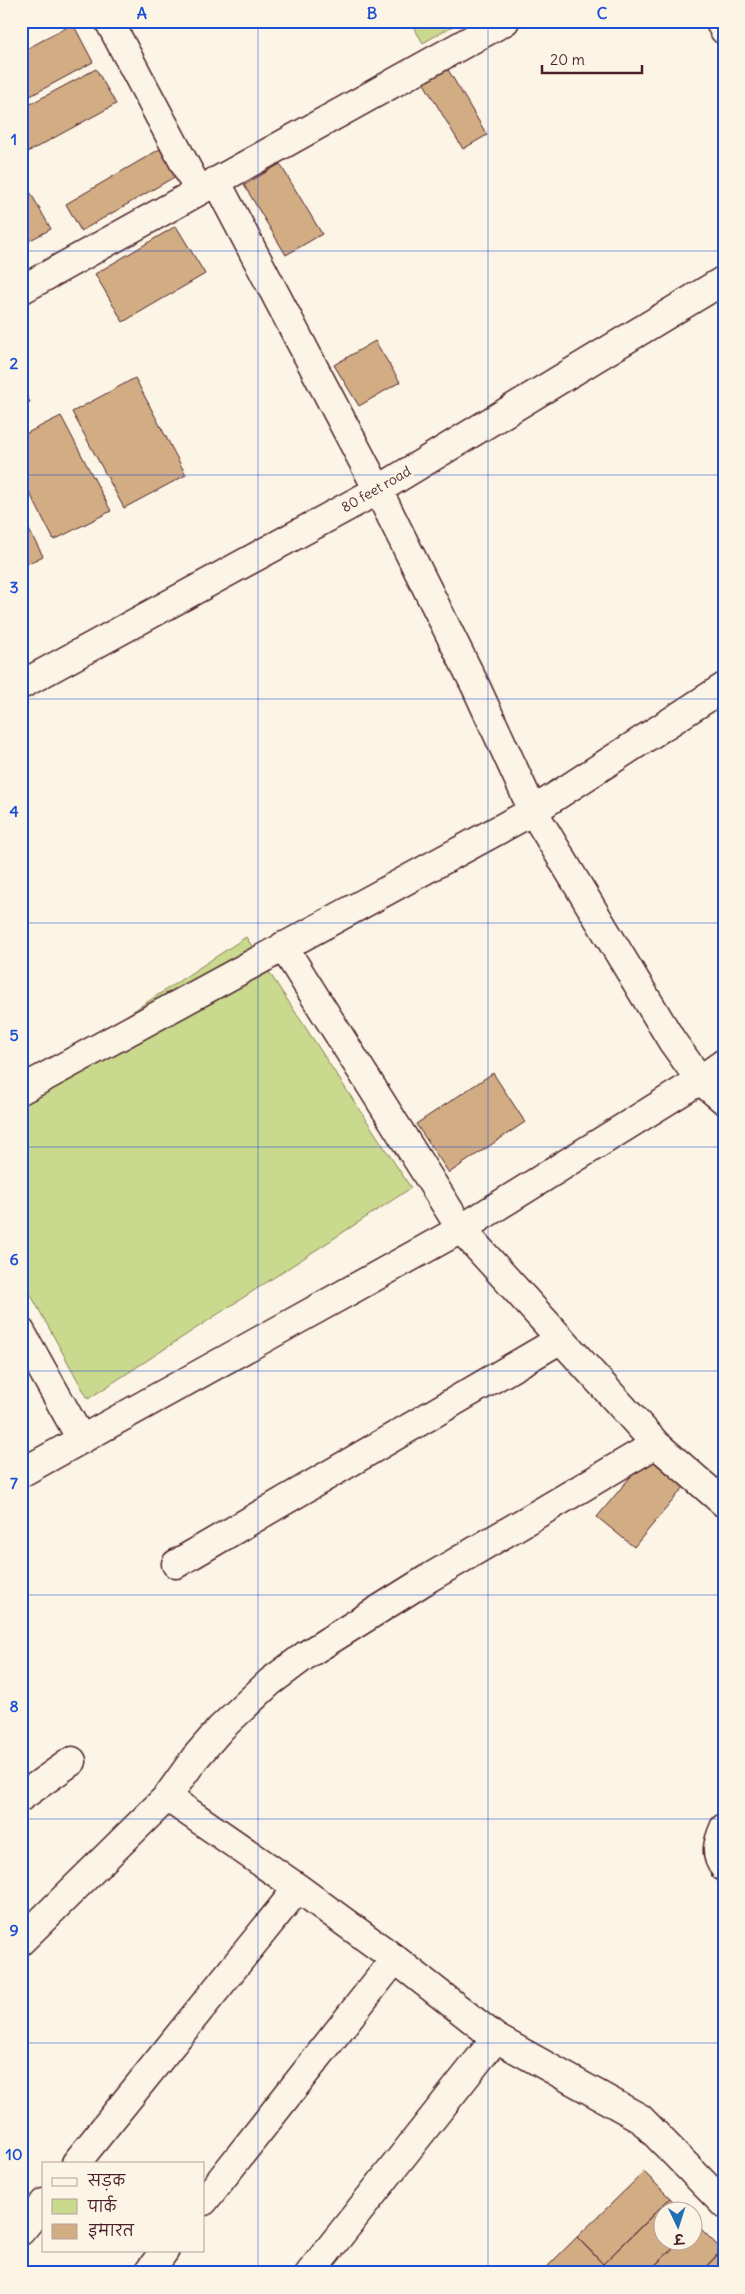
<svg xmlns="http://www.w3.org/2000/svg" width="745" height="2294" font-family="Delius,'Playpen Sans Deva',sans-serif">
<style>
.green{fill:#c9d98d;stroke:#8a7c5c}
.building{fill:#d2ad84;stroke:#4a1f2b}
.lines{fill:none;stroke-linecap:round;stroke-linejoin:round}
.street-casing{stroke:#4a1f2b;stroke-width:31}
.secondary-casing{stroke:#4a1f2b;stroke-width:31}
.street{stroke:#fcf5e5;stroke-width:28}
.secondary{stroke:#fcf5e5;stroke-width:28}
.grid{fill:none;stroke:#1d4ed8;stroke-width:1;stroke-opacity:0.55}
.labels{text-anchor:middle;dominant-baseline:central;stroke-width:4.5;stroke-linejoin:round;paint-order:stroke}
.street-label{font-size:14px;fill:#4a1f2b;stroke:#fcf5e5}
.neatline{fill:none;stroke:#1d4ed8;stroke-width:2}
.grid-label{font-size:16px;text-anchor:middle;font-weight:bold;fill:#1d4ed8}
</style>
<rect width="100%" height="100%" fill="#fcf5e5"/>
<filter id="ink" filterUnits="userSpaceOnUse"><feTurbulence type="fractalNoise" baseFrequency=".02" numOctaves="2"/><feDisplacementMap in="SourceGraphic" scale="10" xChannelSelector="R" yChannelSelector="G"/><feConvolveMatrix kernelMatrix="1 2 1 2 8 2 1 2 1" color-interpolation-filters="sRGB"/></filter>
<g filter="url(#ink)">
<!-- green -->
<path class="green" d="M 410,21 L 462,21 L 423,43 Z
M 246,937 L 411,1188 L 88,1399 L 21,1277 L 21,1085 Z"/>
<!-- building -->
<path class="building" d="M 21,21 L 38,21 L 21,31 Z
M 73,24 L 93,62 L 21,101 L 21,52 Z
M 447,68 L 487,135 L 463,149 L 423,82 Z
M 96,69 L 116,104 L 26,153 L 21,145 L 21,109 Z
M 160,149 L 176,176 L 81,231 L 66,204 Z
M 280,164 L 322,234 L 286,255 L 244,185 Z
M 21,176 L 51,229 L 21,245 Z
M 176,226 L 205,274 L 123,322 L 95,274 Z
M 375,341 L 400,382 L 359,406 L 334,365 Z
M 135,378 L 186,475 L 124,508 L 72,412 Z
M 21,386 L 30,402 L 21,407 Z
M 61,416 L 111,511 L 54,540 L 21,476 L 21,436 Z
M 21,515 L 43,556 L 21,567 Z
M 493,1073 L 525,1122 L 449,1173 L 416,1124 Z
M 652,1451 L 689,1481 L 634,1547 L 597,1517 Z
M 644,2172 L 670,2198 L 603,2264 L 577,2237 Z
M 670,2198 L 684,2212 L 662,2212 L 662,2242 L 679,2242 L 647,2273 L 612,2273 L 603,2264 Z
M 696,2224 L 722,2250 L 700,2273 L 647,2273 L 679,2242 L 692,2242 L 692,2228 Z
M 577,2237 L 603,2264 L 594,2273 L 541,2273 Z
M 722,2250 L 724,2273 L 700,2273 Z
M 603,2264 L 612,2273 L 594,2273 Z"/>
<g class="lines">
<!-- street casing -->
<g class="street-casing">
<path id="street" d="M 109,21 L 199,191
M 719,21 L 724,30
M 216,181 L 378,490 L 476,687 L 533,811 L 672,1041 L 700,1080 L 724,1100
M 21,290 L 505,21
M 283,946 L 461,1229 L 656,1444 L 724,1503
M 21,1090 L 533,811 L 724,687
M 21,1332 L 81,1439
M 21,1473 L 461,1229 L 700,1080 L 724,1063
M 176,1564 L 561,1339
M 21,1797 L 72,1761
M 167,1797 L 298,1888 L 395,1959 L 496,2038 L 640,2118 L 724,2204
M 724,1828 C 718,1842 714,1855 724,1867
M 21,1941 L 167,1797 L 195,1758 L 221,1728 L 270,1682 L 306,1655 L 429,1578 L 656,1444
M 76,2163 L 298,1888
M 204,2201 L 395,1959
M 21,2231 L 44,2203
M 148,2273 L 165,2250
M 310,2273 L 496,2038"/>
</g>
<!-- secondary casing -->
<g class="secondary-casing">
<path id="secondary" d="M 21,685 L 378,490 L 724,280"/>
</g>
<!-- street -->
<use href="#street" class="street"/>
<!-- secondary -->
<use href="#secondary" class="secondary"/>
</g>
</g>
<!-- grid -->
<path class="grid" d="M 258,21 L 258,2273M 488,21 L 488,2273M 21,251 L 724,251M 21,475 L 724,475M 21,699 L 724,699M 21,923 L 724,923M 21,1147 L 724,1147M 21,1371 L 724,1371M 21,1595 L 724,1595M 21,1819 L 724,1819M 21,2043 L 724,2043"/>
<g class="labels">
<!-- street labels -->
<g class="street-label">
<text transform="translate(376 489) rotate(-30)">80 feet road</text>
</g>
</g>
<!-- margin -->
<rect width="745" height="2294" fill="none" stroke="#fcf5e5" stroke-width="55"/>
<!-- legend -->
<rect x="42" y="2162" width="162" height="90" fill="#fcf5e5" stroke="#b59f9b"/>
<rect x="52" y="2178" width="25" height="8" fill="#fcf5e5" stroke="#b59f9b"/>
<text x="88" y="2186" font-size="15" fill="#4a1f2b">सड़क</text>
<rect x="52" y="2199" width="25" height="15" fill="#c9d98d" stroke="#b59f9b"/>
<text x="88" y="2212" font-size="15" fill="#4a1f2b">पार्क</text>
<rect x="52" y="2224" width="25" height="15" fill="#d2ad84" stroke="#b59f9b"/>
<text x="88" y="2236" font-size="15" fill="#4a1f2b">इमारत</text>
<!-- north arrow -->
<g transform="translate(678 2226) rotate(176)"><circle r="24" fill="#fcf5e5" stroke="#b59f9b"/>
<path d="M0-4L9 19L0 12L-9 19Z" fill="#1f6fb2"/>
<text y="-8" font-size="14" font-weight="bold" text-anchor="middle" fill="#4a1f2b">उ</text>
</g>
<!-- scale -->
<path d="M542 65v8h100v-8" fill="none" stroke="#4a1f2b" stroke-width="2.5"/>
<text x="550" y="65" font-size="15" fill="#4a1f2b" stroke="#fcf5e5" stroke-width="4" paint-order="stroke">20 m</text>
<rect x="28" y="28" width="690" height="2238" class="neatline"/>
<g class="grid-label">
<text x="142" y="19">A</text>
<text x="372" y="19">B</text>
<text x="602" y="19">C</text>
<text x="14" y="145">1</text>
<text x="14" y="369">2</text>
<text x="14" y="593">3</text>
<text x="14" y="817">4</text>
<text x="14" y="1041">5</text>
<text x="14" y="1265">6</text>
<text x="14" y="1489">7</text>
<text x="14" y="1712">8</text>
<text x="14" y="1936">9</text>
<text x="14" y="2160">10</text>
</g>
</svg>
